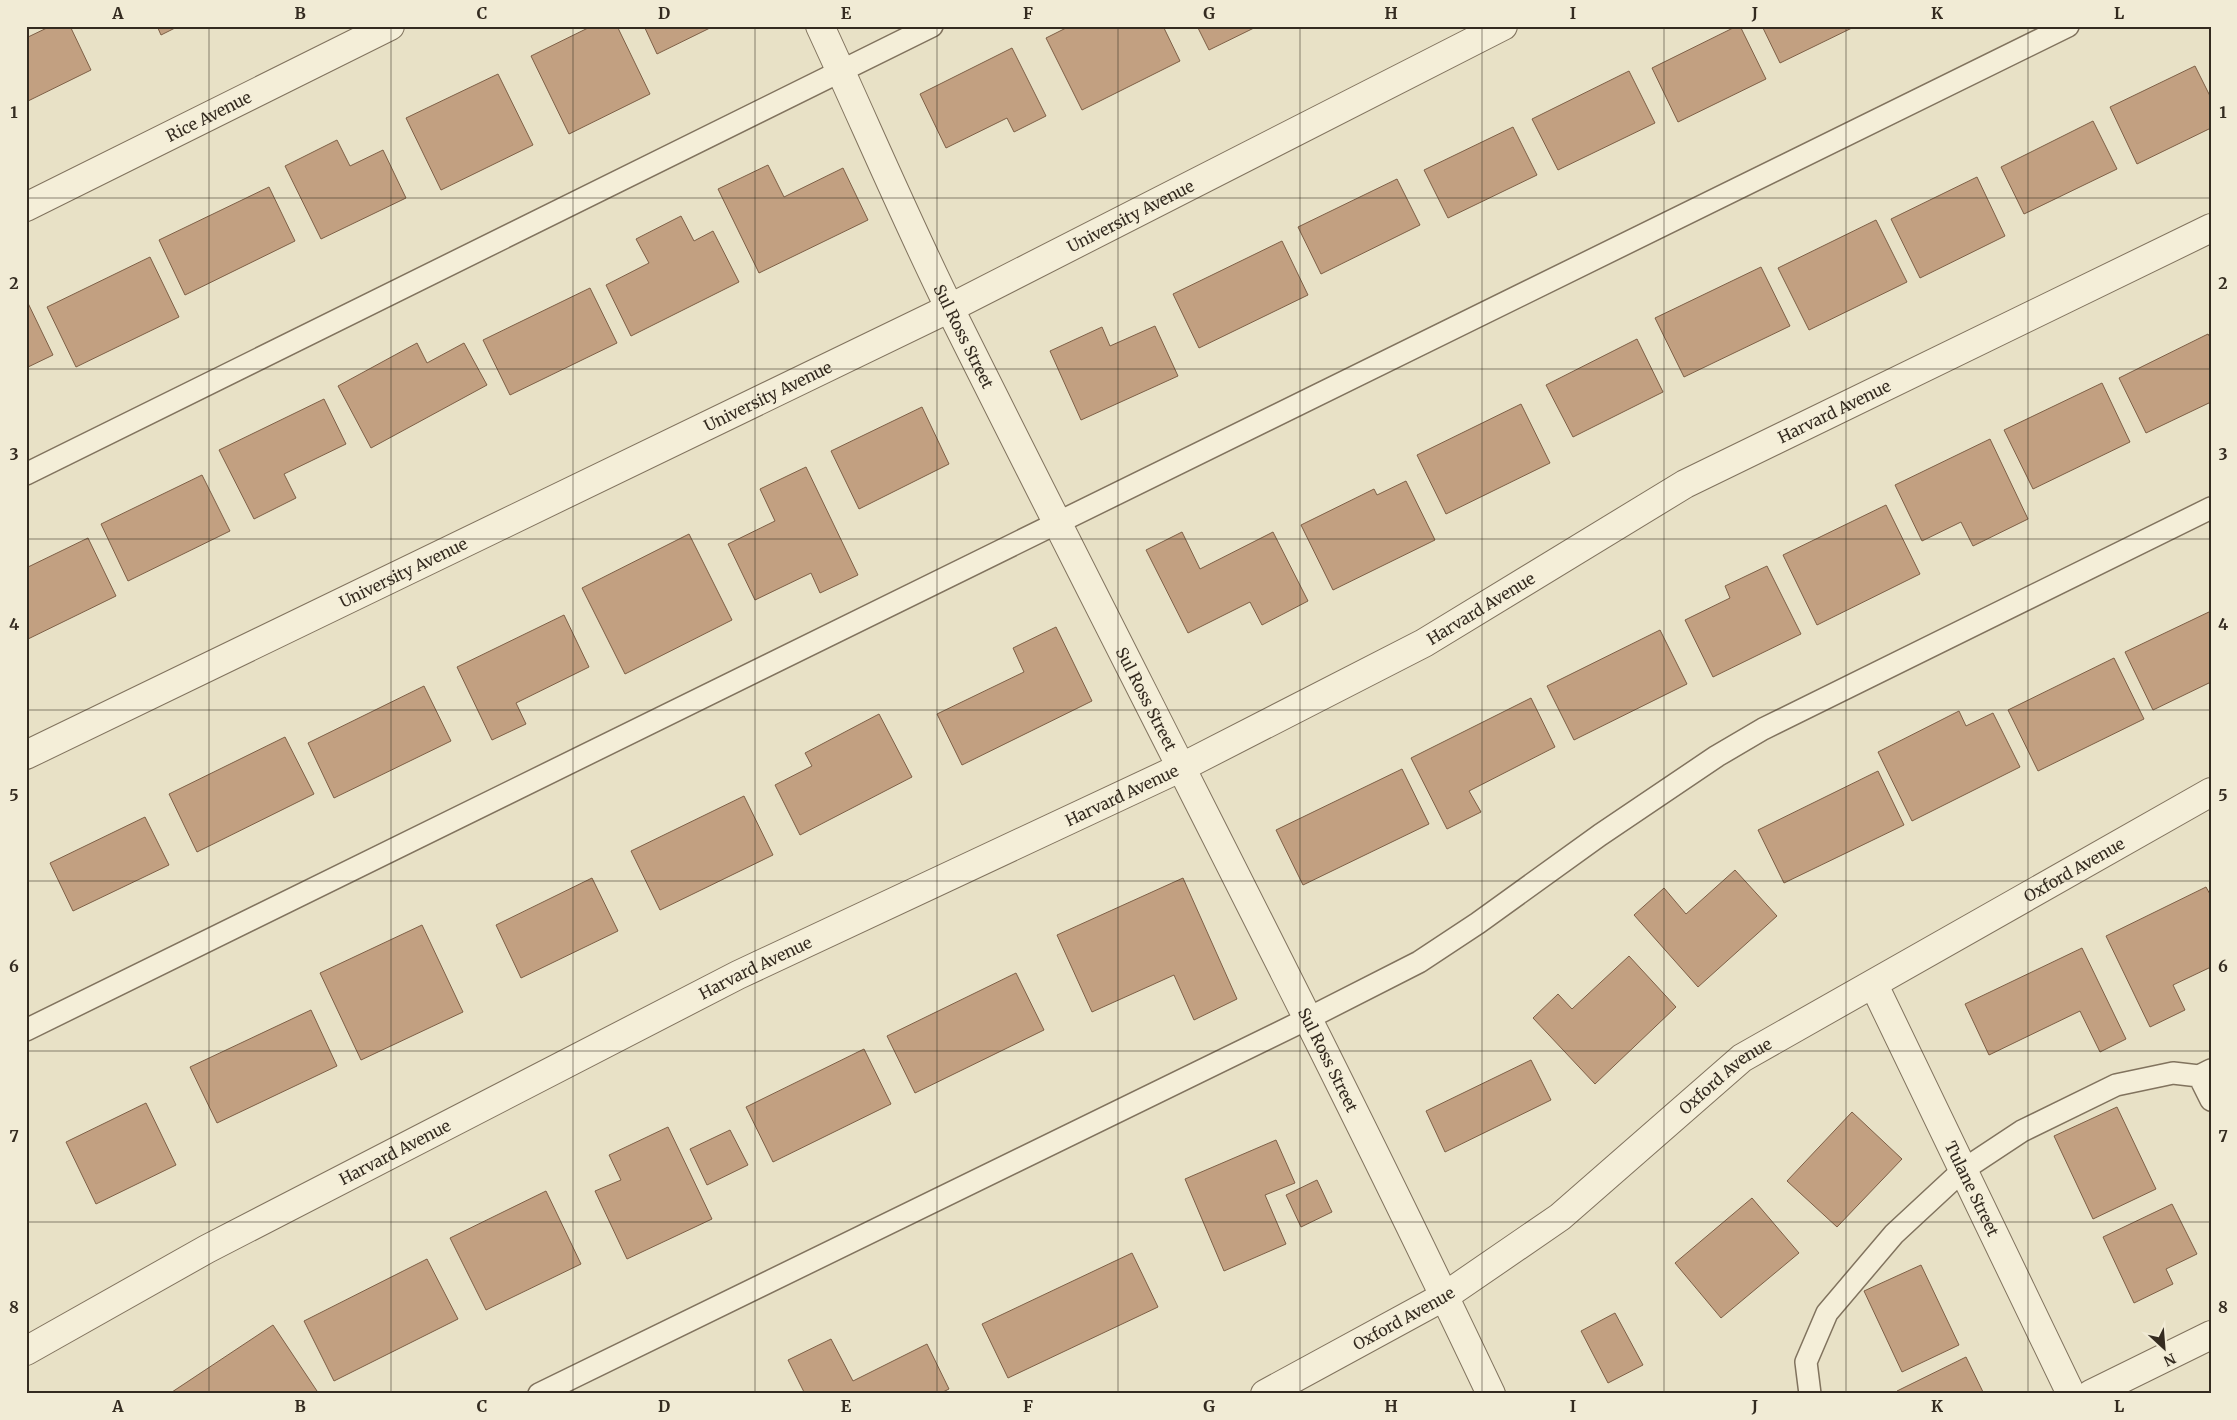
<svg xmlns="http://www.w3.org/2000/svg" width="2237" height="1420" font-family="Merriweather,serif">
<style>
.building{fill:#c2a081;stroke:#7e6047}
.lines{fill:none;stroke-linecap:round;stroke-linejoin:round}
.service-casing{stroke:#81735e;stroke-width:24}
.minor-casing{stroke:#81735e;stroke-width:30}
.service{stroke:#f4eed8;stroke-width:21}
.minor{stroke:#f4eed8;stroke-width:28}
.grid{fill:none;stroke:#342b20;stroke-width:1;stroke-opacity:0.55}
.labels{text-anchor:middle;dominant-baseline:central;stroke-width:4;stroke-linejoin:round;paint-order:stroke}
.street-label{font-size:16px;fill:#342b20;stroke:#f1ebd5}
.neatline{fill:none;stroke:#342b20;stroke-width:2}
.grid-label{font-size:16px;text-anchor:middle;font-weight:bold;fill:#342b20}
</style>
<rect width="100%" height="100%" fill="#e8e1c6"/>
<!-- building -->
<path class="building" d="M 51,26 L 70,26 L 91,70 L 26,102 L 26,38 Z
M 157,26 L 179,26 L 161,35 Z
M 592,26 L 617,26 L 650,94 L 569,134 L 531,56 Z
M 644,26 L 714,26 L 657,54 Z
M 1070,26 L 1163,26 L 1180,61 L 1082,110 L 1046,38 Z
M 1197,26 L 1258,26 L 1209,50 Z
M 1737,26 L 1740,26 L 1766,79 L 1678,122 L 1652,68 Z
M 1762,26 L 1856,26 L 1780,63 Z
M 1012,48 L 1046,116 L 1014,132 L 1007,118 L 946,148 L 920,94 Z
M 2195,66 L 2211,98 L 2211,128 L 2137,164 L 2110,107 Z
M 1629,71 L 1655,123 L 1558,170 L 1532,119 Z
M 498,74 L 533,145 L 441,190 L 406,118 Z
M 2093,121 L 2117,169 L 2024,214 L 2001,167 Z
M 1513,127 L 1537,175 L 1448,218 L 1424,170 Z
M 337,140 L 350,166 L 383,150 L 406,198 L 321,239 L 285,166 Z
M 768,165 L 784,197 L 843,168 L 868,220 L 759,273 L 718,189 Z
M 1977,177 L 2005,236 L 1920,278 L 1891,219 Z
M 1397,179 L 1420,225 L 1321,274 L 1298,227 Z
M 269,187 L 295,241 L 185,295 L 159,240 Z
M 681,216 L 694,241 L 713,231 L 739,282 L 631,336 L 606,285 L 649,263 L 636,239 Z
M 1876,220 L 1907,282 L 1809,330 L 1778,268 Z
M 1282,241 L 1308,295 L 1199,348 L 1173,294 Z
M 150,257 L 179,317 L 76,367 L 47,307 Z
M 1761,267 L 1790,326 L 1684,377 L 1655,318 Z
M 590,288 L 617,343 L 510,395 L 483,340 Z
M 26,299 L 53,355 L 26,368 Z
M 1155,326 L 1178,376 L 1081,420 L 1050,351 L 1102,327 L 1110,346 Z
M 2208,334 L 2211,339 L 2211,402 L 2146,433 L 2119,378 Z
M 1637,339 L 1663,392 L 1573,437 L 1546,385 Z
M 417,343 L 427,363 L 464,343 L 487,385 L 371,448 L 338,386 Z
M 2102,383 L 2130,442 L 2033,489 L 2004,430 Z
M 324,399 L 346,444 L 284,474 L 296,498 L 254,519 L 219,450 Z
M 1521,404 L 1550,463 L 1446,514 L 1417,455 Z
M 922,407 L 949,464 L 859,509 L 831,451 Z
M 1990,439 L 2028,519 L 1973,546 L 1961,522 L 1922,541 L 1895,485 Z
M 806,467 L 858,575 L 820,593 L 811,573 L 755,600 L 728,544 L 775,521 L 760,489 Z
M 202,475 L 230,531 L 128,581 L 101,524 Z
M 1406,481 L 1435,540 L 1333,590 L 1301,525 L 1374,489 L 1377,495 Z
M 1886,505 L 1920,574 L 1817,625 L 1783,555 Z
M 1182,532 L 1200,569 L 1273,532 L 1308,601 L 1262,625 L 1250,602 L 1188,633 L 1146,550 Z
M 689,534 L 732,620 L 625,674 L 582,588 Z
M 88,538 L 116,596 L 26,640 L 26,568 Z
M 1767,566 L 1801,634 L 1713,677 L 1685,620 L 1730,598 L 1725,586 Z
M 2211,611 L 2211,682 L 2153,710 L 2125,652 Z
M 564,615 L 589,667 L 516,703 L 526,724 L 492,740 L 457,667 Z
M 1056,627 L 1092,701 L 962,765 L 937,714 L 1024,672 L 1013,648 Z
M 1660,630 L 1687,684 L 1574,740 L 1547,686 Z
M 2114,658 L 2144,719 L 2038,771 L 2008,710 Z
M 424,686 L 451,741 L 334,798 L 308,743 Z
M 1531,698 L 1555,747 L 1469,791 L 1481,812 L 1447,829 L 1411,758 Z
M 1959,711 L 1966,726 L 1993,713 L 2020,767 L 1912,821 L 1878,752 Z
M 879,714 L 912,777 L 800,835 L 775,785 L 812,766 L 805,753 Z
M 285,737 L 314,794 L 197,852 L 169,794 Z
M 1402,769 L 1429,824 L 1303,885 L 1276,830 Z
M 1878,771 L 1904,825 L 1784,883 L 1758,830 Z
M 744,796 L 773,855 L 660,910 L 631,851 Z
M 145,817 L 169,865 L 73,911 L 50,863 Z
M 1735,870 L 1777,916 L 1698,987 L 1634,915 L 1664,888 L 1686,914 Z
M 592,878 L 618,931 L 521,978 L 496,925 Z
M 1183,878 L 1237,999 L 1194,1020 L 1174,975 L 1092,1012 L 1057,935 Z
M 2206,887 L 2211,896 L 2211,967 L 2173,985 L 2185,1010 L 2150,1027 L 2106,936 Z
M 422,925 L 463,1012 L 361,1060 L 320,973 Z
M 2082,948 L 2126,1039 L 2100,1052 L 2080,1011 L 1989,1055 L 1965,1004 Z
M 1629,956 L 1676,1007 L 1595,1084 L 1533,1018 L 1558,994 L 1572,1009 Z
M 1016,973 L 1044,1030 L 915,1093 L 887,1036 Z
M 311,1010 L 337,1066 L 217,1123 L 190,1067 Z
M 864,1049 L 891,1104 L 773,1162 L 746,1107 Z
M 1531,1060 L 1551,1100 L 1445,1152 L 1426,1111 Z
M 146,1103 L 176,1165 L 96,1204 L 66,1142 Z
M 2117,1107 L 2156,1189 L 2093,1219 L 2054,1136 Z
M 1852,1112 L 1902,1159 L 1837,1227 L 1787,1181 Z
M 668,1127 L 712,1219 L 627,1259 L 595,1191 L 621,1180 L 609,1155 Z
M 730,1130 L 748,1165 L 707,1185 L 690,1149 Z
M 1276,1140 L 1295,1183 L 1265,1195 L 1286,1244 L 1224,1271 L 1185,1179 Z
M 1317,1180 L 1332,1212 L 1301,1227 L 1286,1195 Z
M 546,1191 L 581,1264 L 486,1310 L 450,1238 Z
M 1752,1198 L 1799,1253 L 1721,1318 L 1675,1263 Z
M 2172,1204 L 2197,1254 L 2166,1269 L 2173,1284 L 2134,1303 L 2103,1237 Z
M 1132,1253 L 1158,1307 L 1008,1378 L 982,1324 Z
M 427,1259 L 458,1319 L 334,1381 L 304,1321 Z
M 1921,1265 L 1959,1345 L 1902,1372 L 1864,1291 Z
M 1615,1313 L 1643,1365 L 1608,1383 L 1581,1331 Z
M 273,1325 L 319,1394 L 169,1394 Z
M 831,1339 L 853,1381 L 927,1344 L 949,1389 L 939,1394 L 805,1394 L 788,1360 Z
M 1966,1357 L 1984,1394 L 1898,1394 L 1897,1391 Z"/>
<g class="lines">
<!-- service casing -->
<g class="service-casing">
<path id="service" d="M 26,474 L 932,26
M 26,1030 L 2068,26
M 2199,1076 L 2211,1100
M 539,1394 L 1307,1019 L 1419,962 L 1478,923 L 1600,835 L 1717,756 L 1763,729 L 2211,508
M 1810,1394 L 1806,1362 L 1827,1313 L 1894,1234 L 1963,1170 L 2022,1131 L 2116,1085 L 2173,1073 L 2199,1076 L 2211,1070"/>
</g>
<!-- minor casing -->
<g class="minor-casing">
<g id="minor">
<path id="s1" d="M 820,26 C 864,121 905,218 951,311 C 1131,673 1318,1029 1491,1394"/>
<path id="s2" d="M 26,207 L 390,26"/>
<path id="s3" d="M 26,755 L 950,308 L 1503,26"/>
<path id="s4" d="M 1874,985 L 2071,1394"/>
<path id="s5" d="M 26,1351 L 207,1249 L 738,975 L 1182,767 L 1424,643 L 1685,484 L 2211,228"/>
<path id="s6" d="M 1265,1394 L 1445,1296 L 1560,1217 L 1742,1058 L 2211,792"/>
<path d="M 2091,1394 L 2211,1335"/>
</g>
</g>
<!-- service -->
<use href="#service" class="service"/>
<!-- minor -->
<use href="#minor" class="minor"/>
</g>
<!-- grid -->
<path class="grid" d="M 209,26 L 209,1394M 391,26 L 391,1394M 573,26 L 573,1394M 755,26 L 755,1394M 937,26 L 937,1394M 1118,26 L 1118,1394M 1300,26 L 1300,1394M 1482,26 L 1482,1394M 1664,26 L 1664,1394M 1846,26 L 1846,1394M 2028,26 L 2028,1394M 26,198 L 2211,198M 26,369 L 2211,369M 26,539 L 2211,539M 26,710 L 2211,710M 26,881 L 2211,881M 26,1051 L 2211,1051M 26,1222 L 2211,1222"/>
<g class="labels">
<!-- street labels -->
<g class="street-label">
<text stroke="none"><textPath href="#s2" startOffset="204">Rice Avenue</textPath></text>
<text stroke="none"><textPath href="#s3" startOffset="1229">University Avenue</textPath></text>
<text stroke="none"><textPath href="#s1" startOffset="342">Sul Ross Street</textPath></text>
<text stroke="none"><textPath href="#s3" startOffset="824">University Avenue</textPath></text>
<text stroke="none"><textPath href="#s5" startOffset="2039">Harvard Avenue</textPath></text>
<text stroke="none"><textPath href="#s3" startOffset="419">University Avenue</textPath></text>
<text stroke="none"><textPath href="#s5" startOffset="1634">Harvard Avenue</textPath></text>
<text stroke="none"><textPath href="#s1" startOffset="748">Sul Ross Street</textPath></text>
<text stroke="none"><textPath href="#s5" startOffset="1229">Harvard Avenue</textPath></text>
<text stroke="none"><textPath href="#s6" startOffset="968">Oxford Avenue</textPath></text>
<text stroke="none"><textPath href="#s5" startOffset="824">Harvard Avenue</textPath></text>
<text stroke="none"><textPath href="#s1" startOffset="1152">Sul Ross Street</textPath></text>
<text stroke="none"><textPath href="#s6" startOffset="562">Oxford Avenue</textPath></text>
<text stroke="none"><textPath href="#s5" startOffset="419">Harvard Avenue</textPath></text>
<text stroke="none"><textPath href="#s4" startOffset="226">Tulane Street</textPath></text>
<text stroke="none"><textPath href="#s6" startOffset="158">Oxford Avenue</textPath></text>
</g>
</g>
<!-- border -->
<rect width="2237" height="1420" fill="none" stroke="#f1ebd5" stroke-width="55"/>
<!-- north arrow -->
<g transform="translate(2164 1348) rotate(154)" stroke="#f1ebd5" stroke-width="4" paint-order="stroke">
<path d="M0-4L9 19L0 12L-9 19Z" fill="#342b20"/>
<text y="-8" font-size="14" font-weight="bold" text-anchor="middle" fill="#342b20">N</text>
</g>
<rect x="28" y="28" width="2182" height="1364" class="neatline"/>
<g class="grid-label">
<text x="118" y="19">A</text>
<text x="300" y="19">B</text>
<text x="482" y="19">C</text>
<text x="664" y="19">D</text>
<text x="846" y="19">E</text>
<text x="1028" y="19">F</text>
<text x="1209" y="19">G</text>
<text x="1391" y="19">H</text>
<text x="1573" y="19">I</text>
<text x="1755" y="19">J</text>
<text x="1937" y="19">K</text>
<text x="2119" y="19">L</text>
<text x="14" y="118">1</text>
<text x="2223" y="118">1</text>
<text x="14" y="289">2</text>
<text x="2223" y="289">2</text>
<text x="14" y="460">3</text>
<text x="2223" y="460">3</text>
<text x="14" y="630">4</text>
<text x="2223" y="630">4</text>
<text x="14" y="801">5</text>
<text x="2223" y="801">5</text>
<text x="14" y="972">6</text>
<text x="2223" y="972">6</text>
<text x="14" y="1142">7</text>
<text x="2223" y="1142">7</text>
<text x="14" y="1313">8</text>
<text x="2223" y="1313">8</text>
<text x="118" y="1412">A</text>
<text x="300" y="1412">B</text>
<text x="482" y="1412">C</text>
<text x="664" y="1412">D</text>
<text x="846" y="1412">E</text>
<text x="1028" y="1412">F</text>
<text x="1209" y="1412">G</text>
<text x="1391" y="1412">H</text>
<text x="1573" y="1412">I</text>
<text x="1755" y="1412">J</text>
<text x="1937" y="1412">K</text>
<text x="2119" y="1412">L</text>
</g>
</svg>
